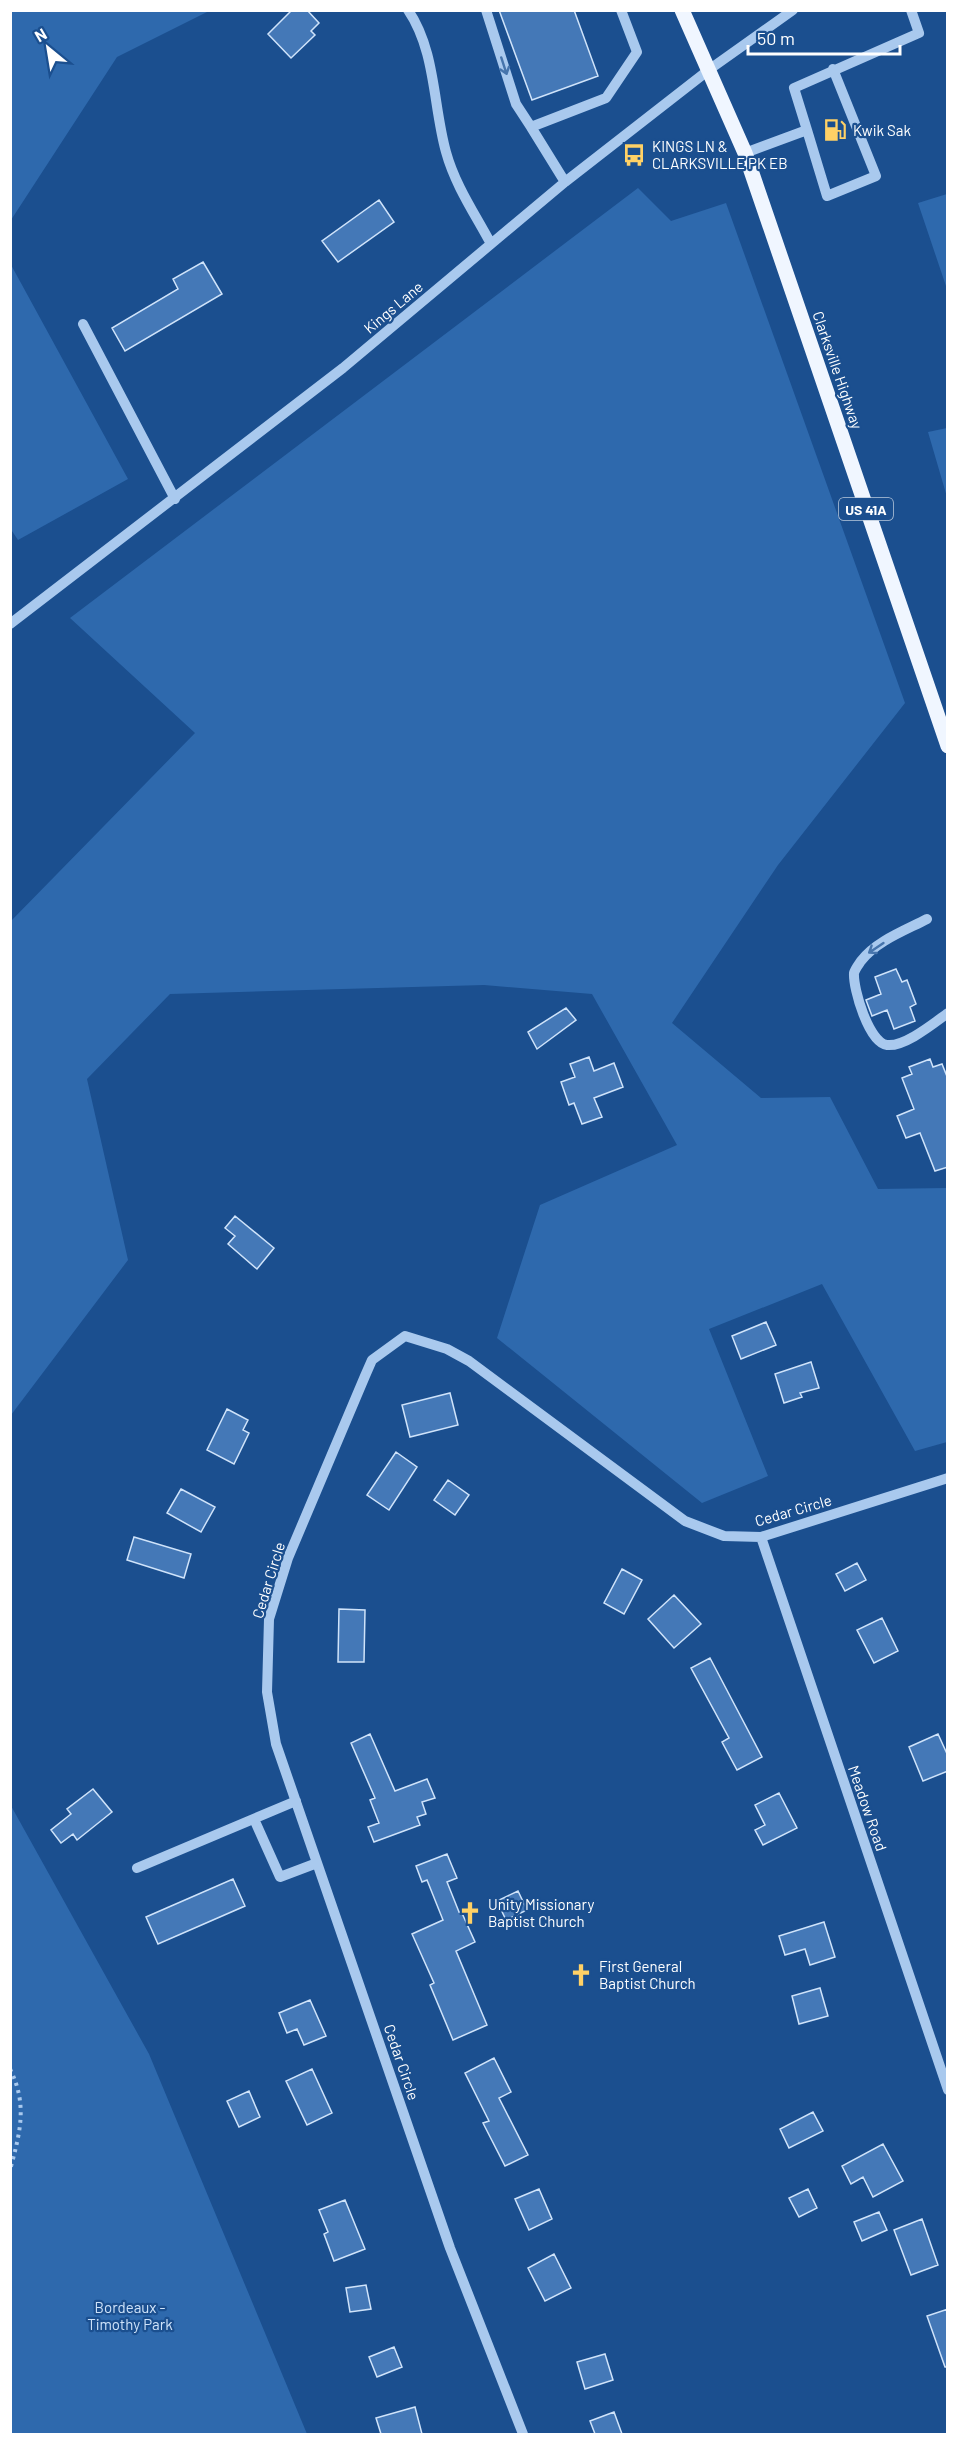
<svg xmlns="http://www.w3.org/2000/svg" width="958" height="2445" font-family="Barlow,sans-serif">
<style>
.green{fill:#2e69ad}
.building{fill:#4478b7;stroke:#cfe3fa;stroke-width:1.5}
.lines{fill:none;stroke-linecap:round;stroke-linejoin:round}
.path{stroke:#a9c9ee;stroke-width:4;stroke-dasharray:3 4.5;stroke-linecap:butt}
.minor{stroke:#a9c9ee;stroke-width:10}
.major{stroke:#f0f6ff;stroke-width:15}
.oneway{stroke:#4674ac}
.labels{text-anchor:middle;dominant-baseline:central;stroke-width:4.5;stroke-linejoin:round;paint-order:stroke}
.shield{fill:#1b4f8f;stroke:#bbcadd;stroke-width:1.5}
.shield-label{font-size:14px;font-weight:bold;fill:#fff}
.poi-label{font-size:15px;fill:#fff;stroke:#1b4f8f;text-anchor:start}
.street-label{font-size:15px;fill:#fff;stroke:#1b4f8f}
.park-label{font-size:15px;fill:#cfe3fa;stroke:#1b4f8f}
</style>
<rect width="100%" height="100%" fill="#1b4f8f"/>
<!-- green -->
<path class="green" d="M 11,10 L 209,11 L 117,57 L 11,220 Z
M 638,188 L 671,221 L 726,203 L 905,703 L 778,865 L 672,1023 L 761,1098 L 830,1097 L 878,1189 L 947,1188 L 947,1442 L 915,1451 L 822,1284 L 709,1329 L 768,1476 L 702,1503 L 497,1338 L 540,1205 L 677,1145 L 592,994 L 484,985 L 170,994 L 87,1079 L 128,1260 L 11,1415 L 11,921 L 195,733 L 70,618 Z
M 947,194 L 948,194 L 947,289 L 918,203 Z
M 10,263 L 128,479 L 18,540 L 10,528 Z
M 947,428 L 948,428 L 947,497 L 928,432 Z
M 10,1804 L 149,2054 L 307,2434 L 11,2434 Z"/>
<!-- building -->
<path class="building" d="M 292,10 L 307,10 L 319,23 L 311,31 L 315,35 L 291,58 L 268,34 Z
M 499,10 L 574,10 L 598,76 L 532,100 Z
M 379,200 L 394,222 L 338,262 L 322,241 Z
M 203,262 L 222,294 L 125,351 L 112,328 L 178,289 L 173,279 Z
M 896,969 L 902,982 L 907,980 L 916,1004 L 910,1007 L 915,1021 L 894,1029 L 887,1010 L 872,1016 L 866,1000 L 881,994 L 875,977 Z
M 566,1008 L 576,1020 L 537,1049 L 528,1032 Z
M 589,1057 L 594,1071 L 614,1063 L 623,1087 L 594,1098 L 602,1117 L 582,1124 L 574,1103 L 569,1105 L 561,1082 L 575,1077 L 570,1064 Z
M 930,1059 L 933,1067 L 942,1064 L 948,1079 L 948,1167 L 935,1171 L 920,1133 L 906,1138 L 897,1116 L 914,1109 L 902,1078 L 912,1074 L 909,1067 Z
M 235,1216 L 274,1248 L 257,1269 L 228,1244 L 235,1236 L 225,1228 Z
M 766,1322 L 776,1345 L 741,1359 L 732,1336 Z
M 811,1362 L 819,1388 L 800,1393 L 802,1397 L 784,1403 L 775,1374 Z
M 450,1393 L 458,1425 L 410,1437 L 402,1405 Z
M 227,1409 L 248,1420 L 243,1430 L 249,1433 L 234,1464 L 207,1450 Z
M 396,1452 L 417,1467 L 389,1510 L 367,1495 Z
M 448,1480 L 469,1495 L 455,1515 L 434,1500 Z
M 181,1489 L 215,1507 L 201,1532 L 167,1513 Z
M 134,1537 L 191,1554 L 184,1578 L 127,1560 Z
M 857,1563 L 866,1580 L 845,1591 L 836,1574 Z
M 622,1569 L 642,1580 L 624,1614 L 604,1603 Z
M 674,1595 L 701,1624 L 674,1648 L 648,1619 Z
M 339,1609 L 365,1610 L 364,1662 L 338,1662 Z
M 882,1618 L 898,1651 L 874,1663 L 857,1630 Z
M 710,1658 L 762,1757 L 737,1770 L 722,1742 L 729,1738 L 691,1668 Z
M 370,1734 L 395,1791 L 427,1779 L 435,1798 L 422,1802 L 426,1814 L 417,1817 L 420,1825 L 374,1842 L 368,1827 L 379,1823 L 370,1800 L 375,1798 L 351,1743 Z
M 938,1734 L 948,1756 L 948,1771 L 923,1781 L 909,1747 Z
M 93,1789 L 112,1812 L 77,1840 L 73,1834 L 61,1843 L 51,1830 L 71,1814 L 67,1809 Z
M 779,1793 L 797,1828 L 763,1845 L 755,1830 L 765,1825 L 755,1805 Z
M 447,1854 L 457,1878 L 447,1882 L 459,1912 L 461,1911 L 475,1942 L 456,1951 L 487,2025 L 453,2040 L 430,1985 L 434,1983 L 412,1934 L 443,1920 L 427,1880 L 422,1882 L 416,1866 Z
M 233,1879 L 245,1906 L 158,1944 L 146,1917 Z
M 518,1891 L 527,1910 L 506,1920 L 497,1901 Z
M 824,1922 L 835,1957 L 810,1965 L 805,1949 L 785,1955 L 779,1936 Z
M 820,1988 L 828,2016 L 799,2024 L 792,1996 Z
M 310,2000 L 326,2036 L 304,2045 L 297,2029 L 287,2033 L 279,2013 Z
M 494,2058 L 511,2092 L 499,2098 L 528,2155 L 505,2166 L 483,2123 L 489,2121 L 465,2073 Z
M 312,2069 L 332,2113 L 307,2125 L 286,2081 Z
M 249,2091 L 260,2117 L 239,2127 L 227,2101 Z
M 813,2112 L 823,2131 L 789,2148 L 780,2129 Z
M 883,2144 L 903,2181 L 873,2197 L 863,2177 L 851,2184 L 842,2166 Z
M 539,2189 L 552,2219 L 529,2230 L 515,2199 Z
M 808,2189 L 817,2208 L 799,2217 L 789,2198 Z
M 345,2200 L 365,2249 L 334,2261 L 324,2234 L 328,2232 L 319,2210 Z
M 879,2212 L 887,2230 L 862,2241 L 854,2222 Z
M 922,2219 L 938,2265 L 911,2275 L 894,2230 Z
M 554,2254 L 571,2288 L 545,2301 L 528,2268 Z
M 366,2285 L 371,2309 L 350,2312 L 346,2288 Z
M 948,2309 L 948,2367 L 945,2367 L 927,2316 Z
M 394,2347 L 402,2367 L 377,2377 L 369,2357 Z
M 605,2354 L 613,2380 L 585,2389 L 577,2362 Z
M 415,2407 L 422,2434 L 381,2434 L 376,2418 Z
M 614,2412 L 622,2434 L 595,2434 L 590,2421 Z"/>
<g class="lines">
<!-- path -->
<path class="path" d="M 10,2069 C 28,2105 20,2133 10,2170"/>
<!-- minor -->
<path class="minor" d="M 408,10 C 436,51 433,106 446,152 C 455,185 475,214 491,244
M 486,10 L 516,104 L 531,127
M 807,130 L 827,196 L 876,176 L 833,69
M 745,153 L 807,130 L 794,88 L 919,33 L 911,10
M 565,182 L 531,127 L 606,98 L 637,52 L 621,10
M 83,324 L 175,499
M 10,624 L 343,368 L 565,182 L 710,69 L 793,10
M 927,919 C 906,930 876,941 861,961 C 859,964 855,969 854,973 C 853,989 869,1043 887,1045 C 905,1047 934,1023 948,1013
M 761,1537 L 948,2090
M 254,1819 L 280,1877 L 317,1863
M 137,1868 L 296,1801
M 523,2434 L 450,2248 L 276,1744 L 267,1692 L 269,1619 L 288,1558 L 365,1376 L 372,1360 L 405,1336 L 447,1349 L 469,1361 L 685,1521 L 724,1536 L 761,1537 L 948,1478"/>
<!-- major -->
<path class="major" d="M 682,10 L 745,153 L 948,746"/>
</g>
<!-- one-way arrows -->
<defs><path id="oneway-shaft" d="M-6 0H5M1.5-3L5.5 0L1.5 3" fill="none" stroke-width="1.6" stroke-linecap="round" stroke-linejoin="round" transform="scale(1.5)"/></defs>
<g class="oneway">
<use href="#oneway-shaft" transform="translate(504 66) rotate(72)"/>
<use href="#oneway-shaft" transform="translate(876 948) rotate(146)"/>
</g>
<!-- icons -->
<defs>
<g id="fuel-bare" transform="scale(1.8)"><path d="M-5.5-6h7V0h2V4h1.3V-2.5L3-4.5l.8-.8L6-3V5H2.5V1h-1V6h-7ZM-4.2-4.7v3.2H.2V-4.7Z" fill="#ffd166" stroke="#1b4f8f" stroke-width="2.5" paint-order="stroke"/></g>
<g id="bus-bare" transform="scale(1.8)"><path d="M-5-6H5V4H4V6H2V4H-2V6H-4V4H-5ZM-3.5-4V0h7V-4ZM-3.5 1.2v1.5H-2V1.2ZM2 1.2v1.5H3.5V1.2Z" fill="#ffd166" stroke="#1b4f8f" stroke-width="2.5" paint-order="stroke"/></g>
<g id="church-bare" transform="scale(1.8)"><path d="M-1.2-6h2.4v3.5h3.3v2.4h-3.3V6h-2.4V-.1h-3.3v-2.4h3.3Z" fill="#ffd166" stroke="#1b4f8f" stroke-width="2.5" paint-order="stroke"/></g>
</defs>
<g fill-rule="evenodd">
<use href="#fuel-bare" x="835" y="130"/>
<use href="#bus-bare" x="634" y="155"/>
<use href="#church-bare" x="470" y="1913"/>
<use href="#church-bare" x="581" y="1975"/>
</g>
<g class="labels">
<!-- shield labels -->
<rect class="shield" x="839" y="498" width="54" height="22" rx="4.5"/>
<g class="shield-label">
<text x="866" y="509">US 41A</text>
</g>
<!-- poi labels -->
<g class="poi-label">
<text x="853" y="130">Kwik Sak</text>
<text x="652" y="146">KINGS LN &amp;<tspan x="652" dy="17">CLARKSVILLE PK EB</tspan></text>
<text x="488" y="1904">Unity Missionary<tspan x="488" dy="17">Baptist Church</tspan></text>
<text x="599" y="1966">First General<tspan x="599" dy="17">Baptist Church</tspan></text>
</g>
<!-- street labels -->
<g class="street-label">
<text transform="translate(393 307) rotate(-40)">Kings Lane</text>
<text transform="translate(838 370) rotate(71)">Clarksville Highway</text>
<text transform="translate(793 1510) rotate(-16)">Cedar Circle</text>
<text transform="translate(268 1580) rotate(-73)">Cedar Circle</text>
<text transform="translate(868 1808) rotate(71)">Meadow Road</text>
<text transform="translate(402 2062) rotate(71)">Cedar Circle</text>
</g>
<!-- park labels -->
<g class="park-label">
<text x="130" y="2307">Bordeaux -<tspan x="130" dy="17">Timothy Park</tspan></text>
</g>
</g>
<!-- border -->
<rect width="958" height="2445" fill="none" stroke="#ffffff" stroke-width="24"/>
<!-- north arrow -->
<g transform="translate(48 48) rotate(330)" stroke="#1b4f8f" stroke-width="4.5" paint-order="stroke">
<path d="M0-4.5L10 22L0 15L-10 22Z" fill="#ffffff"/>
<text y="-9" font-size="16" font-weight="bold" text-anchor="middle" fill="#ffffff">N</text>
</g>
<!-- scale -->
<path d="M748 45v9h152v-9" fill="none" stroke="#ffffff" stroke-width="3"/>
<text x="757" y="45" font-size="18" fill="#ffffff" stroke="#1b4f8f" stroke-width="4.5" paint-order="stroke">50 m</text>
</svg>
